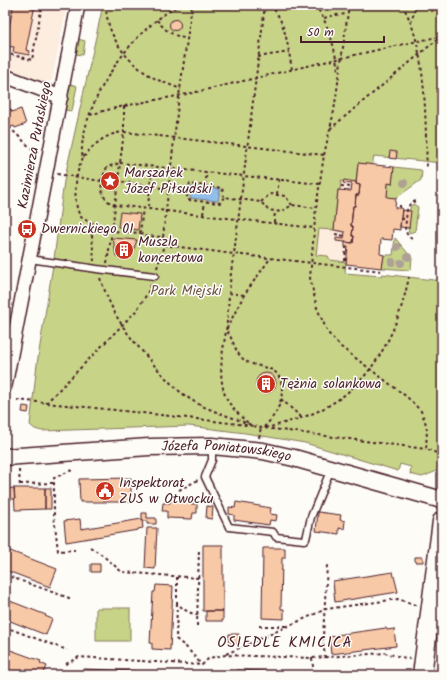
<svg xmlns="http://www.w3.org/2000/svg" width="447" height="680" font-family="Kalam,sans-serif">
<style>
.built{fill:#fceddf}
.green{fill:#c7d488;stroke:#887a5a}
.water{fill:#91bfeb;stroke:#757f9e}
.building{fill:#f8c9a7;stroke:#4a1f2b}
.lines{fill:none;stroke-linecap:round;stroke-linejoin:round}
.service-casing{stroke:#4a1f2b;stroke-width:9}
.minor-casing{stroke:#4a1f2b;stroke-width:16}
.tertiary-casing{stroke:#4a1f2b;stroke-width:19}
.secondary-casing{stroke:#4a1f2b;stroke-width:21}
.path{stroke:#4a1f2b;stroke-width:2;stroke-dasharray:3 3;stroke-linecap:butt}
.service{stroke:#fdfcf7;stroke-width:6}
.minor{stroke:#fdfcf7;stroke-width:13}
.tertiary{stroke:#fdfcf7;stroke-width:16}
.secondary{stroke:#fdfcf7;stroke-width:18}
.tree{fill:#afa096}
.labels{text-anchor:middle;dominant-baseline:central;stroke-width:3;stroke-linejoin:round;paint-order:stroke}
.street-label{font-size:14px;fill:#4a1f2b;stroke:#fdfcf7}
.poi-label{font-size:14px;fill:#4a1f2b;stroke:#fdfcf7;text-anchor:start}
.park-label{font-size:14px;fill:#705547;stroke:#fdfcf7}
.neighbourhood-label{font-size:15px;letter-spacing:1px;fill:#4a1f2b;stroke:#fdfcf7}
</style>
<rect width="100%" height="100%" fill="#fdfcf7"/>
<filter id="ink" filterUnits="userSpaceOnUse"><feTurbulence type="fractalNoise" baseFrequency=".025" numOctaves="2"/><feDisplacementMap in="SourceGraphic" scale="8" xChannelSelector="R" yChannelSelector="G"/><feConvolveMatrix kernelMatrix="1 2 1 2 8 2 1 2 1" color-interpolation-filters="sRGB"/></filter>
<g filter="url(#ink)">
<!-- built -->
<path class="built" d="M 5,5 L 67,5 L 52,81 L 44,83 L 5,68 Z
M 329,151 L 358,163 L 356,182 L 344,181 L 344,183 L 352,184 L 351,191 L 338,190 L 334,230 L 345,232 L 344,239 L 337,238 L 336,241 L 345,242 L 345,247 L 348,247 L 346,262 L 330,260 L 316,255 Z"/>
<!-- green -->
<path class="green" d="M 103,5 L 442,5 L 442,163 L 374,156 L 372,165 L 358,163 L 356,182 L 341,181 L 340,190 L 338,190 L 334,230 L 319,229 L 316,255 L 328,256 L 330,260 L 346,262 L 345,273 L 381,276 L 382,274 L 442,281 L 442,432 L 437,471 L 422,477 L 410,474 L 411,467 L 400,464 L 398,471 L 305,443 L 245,433 L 189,426 L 42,431 L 35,429 L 30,425 L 37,364 L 54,259 L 64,181 Z
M 78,39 L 85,41 L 83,55 L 76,54 Z
M 70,84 L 77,86 L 72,111 L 65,110 Z
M 394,167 L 421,170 L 422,171 L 421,180 L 396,198 L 387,197 L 388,183 L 392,183 Z
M 413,204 L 418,207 L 415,231 L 409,233 L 408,228 L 409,228 L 410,208 Z
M 395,238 L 412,258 L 411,268 L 409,270 L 382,268 L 384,255 L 393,255 Z
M 96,608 L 130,608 L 130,641 L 96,641 Z"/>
<!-- water -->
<path class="water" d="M 191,187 L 220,189 L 218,201 L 190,198 Z"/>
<!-- building -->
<path class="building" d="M 5,5 L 35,5 L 26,50 L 30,51 L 29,55 L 13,52 L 14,47 L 5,46 L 13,8 L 5,6 Z
M 427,5 L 440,5 L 432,12 Z
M169.5 25a5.5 5.5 0 1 1 11 0a5.5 5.5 0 1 1-11 0Z
M 11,109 L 12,112 L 21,109 L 26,124 L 15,128 L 14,126 L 5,129 L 5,111 Z
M 390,151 L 397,152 L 396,159 L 389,158 Z
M 358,163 L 394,167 L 392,184 L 388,183 L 387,197 L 396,198 L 395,208 L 402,208 L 400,227 L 400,230 L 393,229 L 392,240 L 381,239 L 380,254 L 384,255 L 382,268 L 346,264 L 348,247 L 345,247 L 345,242 L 353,243 L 354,236 L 352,236 L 353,226 L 351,226 L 353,206 L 355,206 L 356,195 L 359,195 L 360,185 L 356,184 Z
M 344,180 L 356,182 L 356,184 L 360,185 L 359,195 L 356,195 L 355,206 L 353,206 L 351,226 L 353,226 L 352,236 L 354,236 L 353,243 L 336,241 L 336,238 L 344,239 L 345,232 L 334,230 L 338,190 L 351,191 L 352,184 L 343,183 Z
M 402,210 L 411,211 L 409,228 L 400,227 Z
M 120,212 L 140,214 L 138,230 L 118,227 Z
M 113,238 L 137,240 L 131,257 L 116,256 Z
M256 383a10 10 0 1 1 20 0a10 10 0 1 1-20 0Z
M 23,406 L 29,407 L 28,413 L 22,412 Z
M 131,478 L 131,502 L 80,502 L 79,479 Z
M 14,488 L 45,488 L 45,509 L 15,510 Z
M 14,488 L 15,499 L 7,499 L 8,508 L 5,507 L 5,489 Z
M 45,488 L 51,488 L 51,509 L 45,509 Z
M 170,500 L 191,501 L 191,504 L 197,504 L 197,513 L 193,513 L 192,519 L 167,518 L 167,511 L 162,511 L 163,503 L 170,503 Z
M 236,502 L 271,508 L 270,514 L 277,515 L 276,521 L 270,520 L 269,525 L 234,520 L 234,515 L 229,514 L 229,507 L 235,508 Z
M 207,506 L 213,507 L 212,519 L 206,518 Z
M 318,512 L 341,515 L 340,520 L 345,521 L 344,529 L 339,528 L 339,534 L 316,531 Z
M 142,513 L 147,513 L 147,518 L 156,518 L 156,524 L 147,524 L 147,521 L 142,521 Z
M 80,519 L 81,529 L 142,519 L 143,528 L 138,529 L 138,530 L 66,542 L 64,521 Z
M 147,528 L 157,528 L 155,569 L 145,568 Z
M 203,545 L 223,545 L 223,611 L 203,611 Z
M 263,548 L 285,548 L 285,558 L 282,558 L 281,609 L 284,609 L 284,619 L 262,618 Z
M 5,549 L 57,569 L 50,587 L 5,570 Z
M 415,557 L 423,557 L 423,562 L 415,562 Z
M 91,564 L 100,564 L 100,572 L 91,572 Z
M 393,572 L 398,592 L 335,602 L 333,581 Z
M 156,585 L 173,586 L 170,650 L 152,649 L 152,643 L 150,643 L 153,592 L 155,592 Z
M 5,599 L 46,615 L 45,616 L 52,619 L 46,635 L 5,619 Z
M 206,611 L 223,611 L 223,621 L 206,621 Z
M 386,628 L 387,630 L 394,629 L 396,646 L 331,654 L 329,637 L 336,636 L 336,635 Z
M 229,634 L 239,634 L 239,644 L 228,644 Z
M 5,648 L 41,661 L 40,663 L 47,666 L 43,675 L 21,675 L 5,669 Z
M 84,669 L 135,671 L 135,673 L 142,673 L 142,675 L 77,675 L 77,671 L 84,671 Z
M 237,670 L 286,672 L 286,673 L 295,673 L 295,675 L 229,675 L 229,671 L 237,672 Z"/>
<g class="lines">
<!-- service casing -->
<g class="service-casing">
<path id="service" d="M 30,259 L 97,269 L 155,276
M 212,447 L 212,460 L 205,477 L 229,527 L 273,532 L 276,537 L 304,540 L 306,539 L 311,517 L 331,469"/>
</g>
<!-- minor casing -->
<g class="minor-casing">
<path id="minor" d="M 5,76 L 61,97
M 5,386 L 78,5"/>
</g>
<!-- tertiary casing -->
<g class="tertiary-casing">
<g id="tertiary">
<path id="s1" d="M 5,457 L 149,447 L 212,446 L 263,451 L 294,458 L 442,500"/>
</g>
</g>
<!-- secondary casing -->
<g class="secondary-casing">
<path id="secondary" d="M 422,675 L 442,521"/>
</g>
<!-- path -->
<path class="path" d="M 106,5 C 106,37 129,66 158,80 C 165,83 173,86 181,89
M 265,5 L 234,254 L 382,271
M 270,5 C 286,20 288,49 292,69
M 315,5 C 329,24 335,48 338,71
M 402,5 C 423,38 425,97 426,137 C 427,147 426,157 427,167
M 324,18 L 336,15 L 348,14
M 157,20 C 166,32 173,35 187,39
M 411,23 L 416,5
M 5,53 L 32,60 L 42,5
M 258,57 L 289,52
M 124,106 L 124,132 C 106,133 93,145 83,158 C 80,146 84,134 87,122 C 102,76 136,29 179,5
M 90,115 C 124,104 161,100 196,92 C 278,73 360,53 442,36
M 9,127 L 38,155
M 330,129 L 439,38
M 324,155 L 334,111 L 349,5
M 83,158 C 75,171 72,205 81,217 C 84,220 89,220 91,224 L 94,261
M 57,174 L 101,181 C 102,194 103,200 115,205 L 314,228
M 101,181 L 107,167 L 120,163 L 124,132 L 324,155 L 316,208 L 310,278 L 317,308 L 328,333 L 341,347 L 407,397 L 421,411 L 425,421 L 427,430 L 426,449 L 442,455
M 118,181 L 120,163 L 320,184
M 205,185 L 207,172
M 341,186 L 351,187
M 186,192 L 190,184 L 222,188 L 224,197
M 277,194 L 279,179
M 261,202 L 270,194 L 285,196 L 292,205
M 148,207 L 150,186 L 186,192 L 188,200 L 220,203 L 224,197 L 261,202 L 268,210 L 275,211 L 281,212 L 292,205 L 316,208
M 400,208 L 400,204
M 203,214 L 205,202
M 401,219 L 406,219
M 91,222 L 100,228 L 112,231 L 118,181 L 150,186 L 152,166
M 274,223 L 275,211
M 140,233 L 145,236 L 163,237 L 179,96 L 192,5
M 335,234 L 345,236
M 163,237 L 164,245
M 412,239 L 408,236 L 405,230 L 407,210 L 410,204 L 417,200
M 345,261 L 346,247
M 107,263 L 112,231 L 140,233 L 143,208
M 157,268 L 164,245 L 234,254 C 229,279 229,305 226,331 C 223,351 218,371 224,392 C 228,405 238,414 248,423
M 100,278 C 106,294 112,310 122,325 C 131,339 143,352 154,365 C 164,376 174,388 187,397 C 201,407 219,413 236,419 C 244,422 254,427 262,428 C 269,428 284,423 291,421 C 362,402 395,345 409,277
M 229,293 L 244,295
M 281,399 L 302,418
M 17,400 C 96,408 175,416 254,426
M 46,403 L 136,311 L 147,294 L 152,283
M 264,427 C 269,422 274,416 277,410 C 283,399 286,377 272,370 C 262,365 249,366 241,357 C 234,349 233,338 226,330 L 244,295 L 269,260 L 269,258
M 265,428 L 426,449
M 259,438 L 261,427
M 19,470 L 20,488
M 72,470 L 54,478 L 54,516 L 58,551 L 75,550
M 20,484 L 54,483
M 179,490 L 198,480
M 90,547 L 101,554 L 122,572 L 198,578
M 5,575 L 72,599
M 177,577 L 177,603 C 183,609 188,613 198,615
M 177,603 L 176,639 L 187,648 L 202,665
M 197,626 L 199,548
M 259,626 L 288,626
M 5,627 L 67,650
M 226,654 L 326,609 L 398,599 L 416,605
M 312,658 L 314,675
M 325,658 L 323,637 L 327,565
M 66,664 L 79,657 L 202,665 L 209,658 L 225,655 L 312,658 L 385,653 L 410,659"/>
<!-- service -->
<use href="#service" class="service"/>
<!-- minor -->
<use href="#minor" class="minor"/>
<!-- tertiary -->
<use href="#tertiary" class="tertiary"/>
<!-- secondary -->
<use href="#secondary" class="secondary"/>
</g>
<!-- trees -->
<g class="tree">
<circle cx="404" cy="183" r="4"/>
<circle cx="397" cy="247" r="4"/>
<circle cx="408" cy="257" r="4"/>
<circle cx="392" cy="262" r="4"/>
<circle cx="401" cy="263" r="4"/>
</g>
</g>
<!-- icons -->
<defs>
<g id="sight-disc" transform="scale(1)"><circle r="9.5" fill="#c8321e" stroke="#fdfcf7"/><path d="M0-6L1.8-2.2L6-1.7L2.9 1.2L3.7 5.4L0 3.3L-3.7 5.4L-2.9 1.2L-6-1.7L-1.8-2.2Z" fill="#fff"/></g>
<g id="bus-disc" transform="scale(1)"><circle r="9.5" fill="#c8321e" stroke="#fdfcf7"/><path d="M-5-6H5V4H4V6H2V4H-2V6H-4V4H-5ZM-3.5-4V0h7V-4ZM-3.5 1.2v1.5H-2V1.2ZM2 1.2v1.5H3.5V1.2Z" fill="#fff"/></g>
<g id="building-disc" transform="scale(1)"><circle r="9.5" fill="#c8321e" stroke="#fdfcf7"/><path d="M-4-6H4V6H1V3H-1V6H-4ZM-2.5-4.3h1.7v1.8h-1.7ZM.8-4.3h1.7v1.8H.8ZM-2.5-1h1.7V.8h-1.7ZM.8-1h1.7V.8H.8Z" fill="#fff"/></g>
<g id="civic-disc" transform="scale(1)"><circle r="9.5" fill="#c8321e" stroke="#fdfcf7"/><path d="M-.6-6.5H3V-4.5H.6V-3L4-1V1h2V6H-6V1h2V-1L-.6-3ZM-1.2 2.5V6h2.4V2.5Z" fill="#fff"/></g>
</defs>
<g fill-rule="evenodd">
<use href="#sight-disc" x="110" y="181"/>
<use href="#bus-disc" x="27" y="229"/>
<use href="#building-disc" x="124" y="250"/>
<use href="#building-disc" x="266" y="384"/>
<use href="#civic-disc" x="105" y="491"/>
</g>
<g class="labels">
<!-- street labels -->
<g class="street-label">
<text transform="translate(35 145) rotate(-79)">Kazimierza Pułaskiego</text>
<text stroke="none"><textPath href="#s1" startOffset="222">Józefa Poniatowskiego</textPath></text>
</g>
<!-- poi labels -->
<g class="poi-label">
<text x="124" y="173">Marszałek<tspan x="124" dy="16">Józef Piłsudski</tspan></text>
<text x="41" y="229">Dwernickiego 01</text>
<text x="138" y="242">Muszla<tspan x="138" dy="16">koncertowa</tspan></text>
<text x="280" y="384">Tężnia solankowa</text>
<text x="119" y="483">Inspektorat<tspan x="119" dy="16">ZUS w Otwocku</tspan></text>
</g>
<!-- park labels -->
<g class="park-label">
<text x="186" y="291">Park Miejski</text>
</g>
<!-- neighbourhood labels -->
<g class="neighbourhood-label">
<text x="285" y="643">OSIEDLE KMICICA</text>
</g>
</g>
<!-- margin -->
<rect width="447" height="680" fill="none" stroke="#fdfcf7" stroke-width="20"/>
<rect x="10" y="10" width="427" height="660" fill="none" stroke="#4a1f2b" stroke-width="1.5" filter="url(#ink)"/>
<!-- scale -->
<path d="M301 36v6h83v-6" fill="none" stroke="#4a1f2b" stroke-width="2"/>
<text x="307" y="36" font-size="12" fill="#4a1f2b" stroke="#fdfcf7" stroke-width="3" paint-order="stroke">50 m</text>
</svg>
